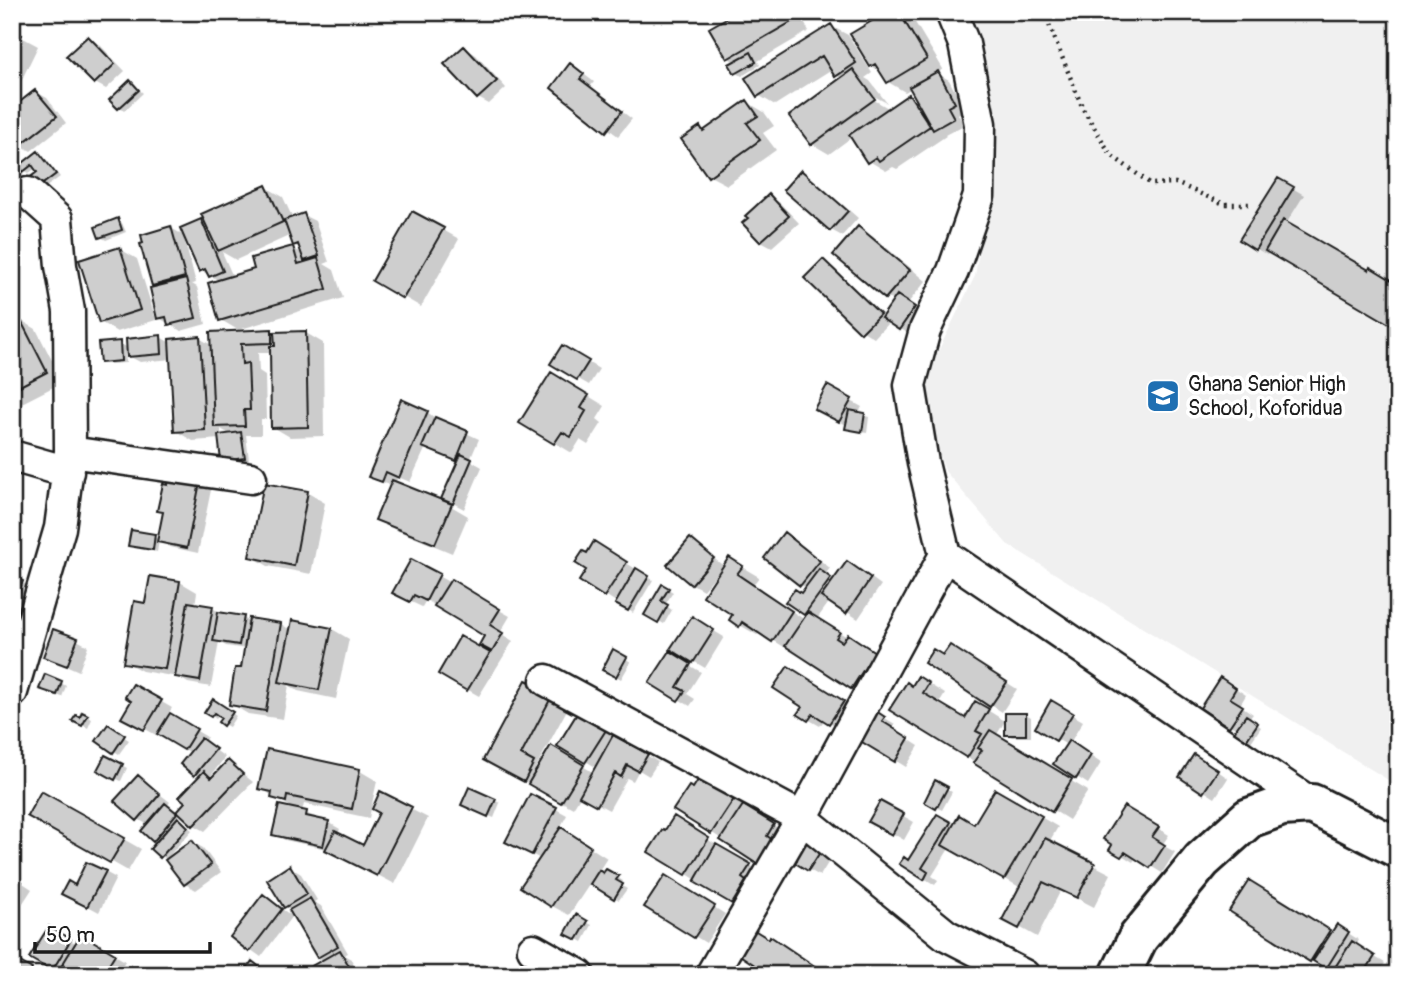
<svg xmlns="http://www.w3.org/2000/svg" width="1410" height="987" font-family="Pangolin,sans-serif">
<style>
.built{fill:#f0f0f0}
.shadow{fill:#0003;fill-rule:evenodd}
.building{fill:#cecece;stroke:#1c1c1c;stroke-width:2}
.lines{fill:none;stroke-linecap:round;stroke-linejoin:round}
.minor-casing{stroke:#1c1c1c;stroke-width:35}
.major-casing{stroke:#1c1c1c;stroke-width:44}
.path{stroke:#1c1c1c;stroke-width:4.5;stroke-dasharray:2 5;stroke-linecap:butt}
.minor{stroke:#fff;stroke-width:30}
.major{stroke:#fff;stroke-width:38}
.labels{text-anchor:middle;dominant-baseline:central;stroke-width:7;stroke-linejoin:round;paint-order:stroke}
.poi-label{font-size:21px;fill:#1c1c1c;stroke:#fff;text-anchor:start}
</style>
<rect width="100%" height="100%" fill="#fff"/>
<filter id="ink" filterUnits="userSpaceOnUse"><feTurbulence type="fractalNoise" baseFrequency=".0143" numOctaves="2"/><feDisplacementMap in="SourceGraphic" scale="14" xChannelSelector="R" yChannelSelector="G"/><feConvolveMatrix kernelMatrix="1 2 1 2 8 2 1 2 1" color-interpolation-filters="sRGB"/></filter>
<g filter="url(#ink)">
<!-- built -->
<path class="built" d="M 963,12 L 1398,12 L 1398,786 L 1007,544 L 945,471 L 928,419 L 928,372 L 975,276 L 991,177 L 984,52 Z"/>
<!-- shadow -->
<path class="shadow" d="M 741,12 L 798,12 L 809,31 L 758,61 L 760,65 L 742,76 L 737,73 L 731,65 L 736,62 L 728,58 Z
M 890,12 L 901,12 L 913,19 L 943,69 L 937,73 L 949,80 L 965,110 L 958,114 L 964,125 L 945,135 L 946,136 L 897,169 L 893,167 L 886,171 L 869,161 L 852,137 L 829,154 L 812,144 L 843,79 L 836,75 L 832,69 L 775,105 L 758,95 L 831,26 L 848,35 L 872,73 L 865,78 L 870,81 L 887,103 L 868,93 L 867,96 L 890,109 L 909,96 L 920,103 L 912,88 L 905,92 L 888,82 L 882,72 L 867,64 Z
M 12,32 L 38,46 L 12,100 Z
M 88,38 L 99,44 L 125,71 L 106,89 L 95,83 Z
M 465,48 L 476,55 L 506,88 L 489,104 L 478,98 Z
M 581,72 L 594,82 L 590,87 L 632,119 L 618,136 L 553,88 Z
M 130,82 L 143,93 L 124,111 L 112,100 Z
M 36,92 L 47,98 L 66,123 L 31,151 L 20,145 Z
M 747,102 L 764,112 L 774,126 L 763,133 L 776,150 L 727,185 L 710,176 L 700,128 L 705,131 Z
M 38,153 L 43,156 L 60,177 L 42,190 L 40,173 L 36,168 L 29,173 L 24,170 Z
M 801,172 L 812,178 L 858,218 L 842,236 L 831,230 L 785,190 Z
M 1279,180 L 1304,195 L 1286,224 L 1369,272 L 1371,270 L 1398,285 L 1398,327 L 1269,252 L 1267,255 L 1242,240 Z
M 266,187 L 283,197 L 293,219 L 303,215 L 315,221 L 329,262 L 324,264 L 334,270 L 343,298 L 238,330 L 221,320 L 220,281 L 200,270 L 201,221 L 208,225 ZM 291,235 L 294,245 L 302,249 L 304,254 L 292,248 L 256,270 L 233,277 L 222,252 L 236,260 Z
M 769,196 L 780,203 L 799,223 L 772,247 L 761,241 Z
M 413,213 L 459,239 L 421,307 L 374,280 Z
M 117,220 L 122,223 L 126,232 L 106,240 L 101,237 Z
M 171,228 L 183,235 L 196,283 L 192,284 L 197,287 L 206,324 L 181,331 L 159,318 L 154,288 L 142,245 Z
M 858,228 L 875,238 L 926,281 L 908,303 L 925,315 L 911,335 L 889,322 L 874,338 L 863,331 L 823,261 L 834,268 L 884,316 L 894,302 L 835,255 Z
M 120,249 L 137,259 L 156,320 L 117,332 L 100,322 Z
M 19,319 L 36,329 L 63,382 L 12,408 L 12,323 Z
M 271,331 L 276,334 L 306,333 L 323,343 L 324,436 L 290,437 L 273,427 L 272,353 L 258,353 L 259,371 L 265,375 L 266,419 L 261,419 L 261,435 L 246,435 L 249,460 L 228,463 L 220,439 L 193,441 L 176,431 L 172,359 L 140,362 L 125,354 L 126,363 L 107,364 L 102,361 L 119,343 L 128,348 L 160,337 L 171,343 L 199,338 L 213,346 ZM 221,429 L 231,435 L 221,436 Z
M 562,347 L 599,369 L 589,385 L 552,364 Z
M 552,374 L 605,406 L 597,419 L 602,423 L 588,445 L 580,440 L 572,453 L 522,423 Z
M 828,388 L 862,407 L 858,414 L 869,417 L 867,433 L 852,431 L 848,426 L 817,409 Z
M 427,412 L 438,420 L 479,439 L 470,460 L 482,467 L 464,509 L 443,498 L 459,462 L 426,447 L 410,482 L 398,477 L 395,483 L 451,506 L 468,516 L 452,553 L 394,529 L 377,519 L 391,486 L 370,476 Z
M 212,485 L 198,553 L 170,547 L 159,541 L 157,552 L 130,545 L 132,532 L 159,539 L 164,513 L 159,510 L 164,486 Z
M 308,493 L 325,503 L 311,574 L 268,566 L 251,556 Z
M 690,540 L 725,567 L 730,560 L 759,577 L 753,585 L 805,620 L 808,615 L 788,601 L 802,595 L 807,588 L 801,585 L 795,541 L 830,568 L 825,575 L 835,581 L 859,569 L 881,585 L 858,619 L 830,601 L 817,619 L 891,663 L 869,697 L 791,648 L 789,650 L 760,632 L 757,635 L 731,620 L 734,615 L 722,571 L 720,570 L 703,590 L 692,584 Z
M 606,550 L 653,580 L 633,613 L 582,580 L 588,570 L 587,555 Z
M 411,561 L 510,616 L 500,633 L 513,641 L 479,696 L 440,674 L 478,648 L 487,635 L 426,600 L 422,607 L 405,599 Z
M 151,578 L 180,582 L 197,592 L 195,605 L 212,608 L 225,615 L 243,618 L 250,622 L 281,624 L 292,631 L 294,622 L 332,629 L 349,639 L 336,699 L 298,691 L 289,685 L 283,719 L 248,714 L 231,704 L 242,670 L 246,649 L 226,646 L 219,642 L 211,687 L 188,683 L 178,677 L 142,671 L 125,662 L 147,605 Z
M 22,583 L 27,585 L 20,604 L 12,601 Z
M 663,586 L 673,592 L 665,605 L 672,610 L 664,624 L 646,614 Z
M 692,618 L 724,637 L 705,668 L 673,649 Z
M 77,640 L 88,646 L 79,671 L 45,656 Z
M 614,652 L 631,662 L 621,679 L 604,669 Z
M 670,654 L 701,672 L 687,694 L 695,699 L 690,706 L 652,683 Z
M 962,654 L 1017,689 L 1002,712 L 926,663 Z
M 799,674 L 854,709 L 841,729 L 825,719 L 820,726 L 799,714 L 804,706 Z
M 919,678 L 945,694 L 939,704 L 966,720 L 976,703 L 1005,721 L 996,736 L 1088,791 L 1069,820 L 891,710 Z
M 527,682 L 569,706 L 535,769 L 538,770 L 552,747 L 594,773 L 597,768 L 560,745 L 578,715 L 658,762 L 649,776 L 639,770 L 633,781 L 627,778 L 609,810 L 581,795 L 573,808 L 502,769 Z
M 61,683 L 66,686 L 62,697 L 46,691 Z
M 134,686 L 172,708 L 168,714 L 207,737 L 204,742 L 225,757 L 210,777 L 213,778 L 228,762 L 253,782 L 205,831 L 194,825 L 179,811 L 187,802 L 200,777 L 182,764 L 191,753 L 158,732 L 156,735 L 124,717 L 134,700 Z
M 1232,686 L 1246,695 L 1240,705 L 1253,714 L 1249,719 L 1261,727 L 1251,742 L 1236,733 L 1238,730 L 1203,708 Z
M 214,701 L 236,716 L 229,727 L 220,722 L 223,718 L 219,715 L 216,719 L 207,712 Z
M 1052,703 L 1083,721 L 1070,743 L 1101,763 L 1088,784 L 1077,777 L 1067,745 L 1037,727 Z
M 871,710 L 895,724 L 892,729 L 919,746 L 906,767 L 855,735 Z
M 83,714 L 92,719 L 88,728 L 75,721 L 81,719 Z
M 1026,714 L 1031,717 L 1031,737 L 1012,737 L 1007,734 Z
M 108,727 L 129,740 L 119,754 L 98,741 Z
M 106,757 L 127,768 L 121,781 L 99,770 Z
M 1206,763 L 1228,778 L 1215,798 L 1204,791 Z
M 360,771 L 377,781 L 369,818 L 304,804 L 302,812 L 328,822 L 340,829 L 338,834 L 363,847 L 381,812 L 381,794 L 428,818 L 395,884 L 327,849 L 285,840 L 274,834 L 294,809 L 260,788 Z
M 138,777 L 170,802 L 167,806 L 181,817 L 179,820 L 192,830 L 168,857 L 170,858 L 192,842 L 203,848 L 221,872 L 196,890 L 185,884 L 166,859 L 152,849 L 158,843 L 154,840 L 148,825 L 138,819 Z
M 936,783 L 952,792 L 942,810 L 926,801 Z
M 711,786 L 784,832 L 769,869 L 676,810 L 693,790 Z
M 470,789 L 500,803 L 494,818 L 468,807 Z
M 996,791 L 1058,827 L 1049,842 L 1111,874 L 1094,907 L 1061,890 L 1037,937 L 1005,919 L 1021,888 L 950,847 L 932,876 L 938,880 L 935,885 L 902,864 L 909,862 L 938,816 L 955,826 L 975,826 Z
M 42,793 L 141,849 L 128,871 L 29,815 Z
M 880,803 L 914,822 L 904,840 L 871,821 Z
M 1125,808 L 1169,835 L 1162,845 L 1175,852 L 1162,873 L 1136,857 L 1133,862 L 1112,849 Z
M 556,809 L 567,815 L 560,828 L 607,858 L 598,872 L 604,875 L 607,871 L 623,881 L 620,885 L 627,889 L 619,900 L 591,882 L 569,915 L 552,906 L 541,859 L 518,848 Z
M 674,819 L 761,872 L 744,909 L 651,852 Z
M 804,835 L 834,853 L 820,876 L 797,863 Z
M 12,838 L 21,843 L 16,853 L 12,852 Z
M 290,867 L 301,874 L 317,900 L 314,902 L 321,906 L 348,953 L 344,955 L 351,959 L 360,975 L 317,975 L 325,961 L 318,957 L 290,909 L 285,906 Z
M 105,872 L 116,878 L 99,912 L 75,899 Z
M 12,876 L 32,889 L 12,920 Z
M 665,877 L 725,914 L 706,943 L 647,907 Z
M 1266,892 L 1333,933 L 1337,926 L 1359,940 L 1356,946 L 1385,963 L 1378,975 L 1340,975 L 1328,970 L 1231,911 Z
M 263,896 L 292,916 L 261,957 L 233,937 Z
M 576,917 L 592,925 L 583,942 L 568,933 Z
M 49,928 L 77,944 L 82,936 L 125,961 L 117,975 L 59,975 L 32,957 Z
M 15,961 L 36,974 L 35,975 L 12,975 L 12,966 Z"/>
<!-- building -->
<path class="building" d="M 737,12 L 788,12 L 793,21 L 727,59 L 709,28 Z
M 887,12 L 899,12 L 927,59 L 887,83 L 875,64 L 870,67 L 850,34 Z
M 831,24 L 856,63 L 835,77 L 822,56 L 757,97 L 745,78 Z
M 12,30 L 22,35 L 12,55 Z
M 88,36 L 115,64 L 94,84 L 66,56 Z
M 464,46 L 497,81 L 477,99 L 444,64 Z
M 751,52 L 756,62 L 735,74 L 729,64 Z
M 570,63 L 584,74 L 580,79 L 622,111 L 606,132 L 551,88 Z
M 853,69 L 875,99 L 811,145 L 789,116 Z
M 938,71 L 955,103 L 948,107 L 954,118 L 933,130 L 909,87 Z
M 130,80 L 139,90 L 118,109 L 109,100 Z
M 35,90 L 57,116 L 19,146 L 12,137 L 12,108 Z
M 909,94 L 930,126 L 879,161 L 876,157 L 867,163 L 849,135 Z
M 747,100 L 758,116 L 747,123 L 760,140 L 708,177 L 681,139 L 700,126 L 703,131 Z
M 38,151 L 56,174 L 36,189 L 28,179 L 37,172 L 32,165 L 23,172 L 19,166 Z
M 801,170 L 848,211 L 830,231 L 783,190 Z
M 1278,178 L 1294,187 L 1255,250 L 1239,240 Z
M 266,185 L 283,222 L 218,251 L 201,214 Z
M 769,194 L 789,216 L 760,242 L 742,223 L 748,218 L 745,216 Z
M 412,211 L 444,228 L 403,299 L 372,281 Z
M 304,213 L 319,256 L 304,261 L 298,244 L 293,246 L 284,220 Z
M 118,218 L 122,230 L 99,238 L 95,227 Z
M 201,219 L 223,271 L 209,277 L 205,269 L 199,272 L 180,228 Z
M 1283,220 L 1369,270 L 1370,267 L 1393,281 L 1392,283 L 1398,287 L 1398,329 L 1265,251 Z
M 171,226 L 185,277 L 152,286 L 140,244 L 143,243 L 141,235 Z
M 858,226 L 910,270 L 885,299 L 833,255 Z
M 293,246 L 298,264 L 318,258 L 327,289 L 219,321 L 208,283 L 254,269 L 251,258 Z
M 120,247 L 140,310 L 99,323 L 79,260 Z
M 823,259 L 880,314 L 861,333 L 804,278 Z
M 186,279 L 196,318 L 168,325 L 166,317 L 157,319 L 150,288 Z
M 897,295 L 915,307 L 899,330 L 881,318 Z
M 19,317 L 47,372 L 12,390 L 12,321 Z
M 272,329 L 272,343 L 241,344 L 242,364 L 248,363 L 250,410 L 244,410 L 245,426 L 214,427 L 210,332 Z
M 306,331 L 308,427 L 271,428 L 270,346 L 275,346 L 274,332 Z
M 161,335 L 162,354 L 127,357 L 126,339 Z
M 200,336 L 205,430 L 174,432 L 169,339 Z
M 120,341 L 121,361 L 100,363 L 98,343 Z
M 562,345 L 589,361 L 577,380 L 550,364 Z
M 551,372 L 589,395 L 581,408 L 586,411 L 571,437 L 562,432 L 554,444 L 519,423 Z
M 827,385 L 852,399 L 839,422 L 814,409 Z
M 401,399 L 428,411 L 399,478 L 386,472 L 382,482 L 368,477 Z
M 849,410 L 865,413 L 862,432 L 845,429 Z
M 435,417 L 468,431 L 456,461 L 422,447 Z
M 241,432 L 245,458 L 221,461 L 218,435 Z
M 461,454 L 472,459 L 453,504 L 441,499 Z
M 170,471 L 201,477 L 187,548 L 157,542 L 163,512 L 157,511 L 163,484 L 168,485 Z
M 392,480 L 452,504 L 435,544 L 375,520 Z
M 264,483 L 308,491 L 294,566 L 249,557 Z
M 131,530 L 155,534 L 153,550 L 128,546 Z
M 784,532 L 820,561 L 800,586 L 764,558 Z
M 690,538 L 714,558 L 691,585 L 667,565 Z
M 594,541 L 627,562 L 604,597 L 579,581 L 586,570 L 575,563 L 583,551 L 587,553 Z
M 729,557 L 743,566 L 737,574 L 792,611 L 772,642 L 742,622 L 739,627 L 729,620 L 732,615 L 703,596 Z
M 411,559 L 440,574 L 426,601 L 414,595 L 410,602 L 392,593 Z
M 847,561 L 871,578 L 846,614 L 821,597 Z
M 636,568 L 649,576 L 628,611 L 615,604 Z
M 819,569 L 831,578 L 804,615 L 785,602 L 795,589 L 801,593 Z
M 150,576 L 180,581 L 165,669 L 123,663 L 134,601 L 145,603 Z
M 12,577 L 23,581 L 15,602 L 12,601 Z
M 451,579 L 500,609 L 490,625 L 503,633 L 492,652 L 479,645 L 484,636 L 434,606 Z
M 662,584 L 669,588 L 661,601 L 668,605 L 658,623 L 644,615 Z
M 188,602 L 213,606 L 200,681 L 175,677 Z
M 218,612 L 244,616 L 239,645 L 213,641 Z
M 808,612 L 840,632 L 836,638 L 842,642 L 848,634 L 875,652 L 851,689 L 785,646 Z
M 692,616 L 714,630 L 693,663 L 670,649 Z
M 249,618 L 281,623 L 266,711 L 229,705 L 235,668 L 241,668 Z
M 292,620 L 332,628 L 319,690 L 279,682 Z
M 53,629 L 78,638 L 67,666 L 43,657 Z
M 460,636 L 490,653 L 467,691 L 438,674 Z
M 950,645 L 1007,682 L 990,707 L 924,663 L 933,649 L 943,655 Z
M 613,649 L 627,657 L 616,677 L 602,670 Z
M 670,651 L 691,664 L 677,687 L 685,691 L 678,701 L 649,683 Z
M 788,666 L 844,701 L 829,724 L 813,714 L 808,721 L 797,714 L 802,707 L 773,688 Z
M 45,674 L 62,681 L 57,695 L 39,689 Z
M 918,676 L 929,683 L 923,693 L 965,718 L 975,701 L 989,709 L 976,731 L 982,734 L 967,758 L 889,710 L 907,682 L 912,686 Z
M 1220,677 L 1236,688 L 1230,698 L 1243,706 L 1229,727 L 1200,708 Z
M 526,680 L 553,694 L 521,755 L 534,762 L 524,782 L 483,760 Z
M 133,684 L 162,700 L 144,730 L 121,718 L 131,701 L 125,697 Z
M 213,699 L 233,712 L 223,726 L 218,722 L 221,718 L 214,713 L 211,717 L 204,713 Z
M 1051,700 L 1073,713 L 1056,741 L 1035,728 Z
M 870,707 L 885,717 L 882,721 L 909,738 L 895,762 L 852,736 Z
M 82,712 L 88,715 L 82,726 L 72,721 L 76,715 L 80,717 Z
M 578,712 L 606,730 L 585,763 L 557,746 Z
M 170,713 L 197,729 L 184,750 L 157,734 Z
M 1005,713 L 1026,713 L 1026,735 L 1005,735 Z
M 1246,715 L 1258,723 L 1246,741 L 1233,733 Z
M 108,724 L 125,735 L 113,753 L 96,741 Z
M 990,730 L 1072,779 L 1052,812 L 973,763 L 982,750 L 978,748 Z
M 613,735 L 648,754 L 638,771 L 627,765 L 621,777 L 615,773 L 597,806 L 579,796 Z
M 201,738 L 216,749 L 194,776 L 180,764 Z
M 1069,740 L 1091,755 L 1076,779 L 1053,764 Z
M 551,745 L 584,765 L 561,803 L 528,784 Z
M 267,749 L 360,769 L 352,809 L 287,796 L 286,802 L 271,798 L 272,792 L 258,789 Z
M 1194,754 L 1218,770 L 1203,793 L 1179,777 Z
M 105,755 L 123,764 L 115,780 L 97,770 Z
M 228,760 L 243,774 L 193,826 L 177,811 L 185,802 L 179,797 L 204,771 L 211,778 Z
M 138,775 L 160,794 L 137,821 L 114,801 Z
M 700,777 L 734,799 L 711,834 L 673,810 L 689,786 L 693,788 Z
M 935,780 L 948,787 L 936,809 L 924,802 Z
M 469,787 L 496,799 L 488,817 L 461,805 Z
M 995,789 L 1042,816 L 1004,880 L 942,845 L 959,815 L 974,824 Z
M 41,791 L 125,838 L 110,863 L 27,816 Z
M 380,791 L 412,807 L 377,876 L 325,850 L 335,831 L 363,845 L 379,813 L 372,809 Z
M 530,794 L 557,807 L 532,855 L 505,842 Z
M 880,801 L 904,814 L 892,835 L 868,822 Z
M 165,803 L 177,813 L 153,842 L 141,831 Z
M 279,805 L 307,811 L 306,816 L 329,821 L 323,846 L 272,835 Z
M 743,805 L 774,824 L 767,836 L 773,840 L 757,864 L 720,840 Z
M 1124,806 L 1159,827 L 1152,837 L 1165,845 L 1150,868 L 1125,852 L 1121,857 L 1109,850 L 1112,845 L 1103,839 Z
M 937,814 L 951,822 L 922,868 L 928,872 L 924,880 L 899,864 L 904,857 L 908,860 Z
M 674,816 L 709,838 L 686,875 L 648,852 L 663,829 L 665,830 Z
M 178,817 L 188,827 L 160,858 L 150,849 Z
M 561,827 L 591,847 L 551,907 L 520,887 Z
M 804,833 L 824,846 L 808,871 L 795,863 L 797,860 L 790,855 Z
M 1045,838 L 1095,863 L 1077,898 L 1043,882 L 1019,929 L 1002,920 Z
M 192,840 L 211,865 L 184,885 L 165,860 Z
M 716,844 L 751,864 L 742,878 L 746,881 L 732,904 L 694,882 Z
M 86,862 L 106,871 L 87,907 L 61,894 L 68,881 L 75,885 Z
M 290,865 L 307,894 L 284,908 L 267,880 Z
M 606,869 L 619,876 L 616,880 L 623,884 L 614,899 L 590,884 L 599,870 L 603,873 Z
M 12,875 L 22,882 L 12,897 Z
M 665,875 L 715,906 L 694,938 L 644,907 Z
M 1249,880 L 1330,930 L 1310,962 L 1229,911 Z
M 263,894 L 282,909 L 249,952 L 230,937 Z
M 310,898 L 338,946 L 317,958 L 289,910 Z
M 576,914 L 588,921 L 577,940 L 565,934 Z
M 1337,924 L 1349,932 L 1326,969 L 1313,961 Z
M 49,926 L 71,939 L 52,971 L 29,958 Z
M 751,928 L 769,939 L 770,936 L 822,971 L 819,975 L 770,975 L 735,952 Z
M 81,934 L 115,954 L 102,975 L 56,975 Z
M 1352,941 L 1375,956 L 1363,975 L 1337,975 L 1332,972 Z
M 340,950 L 354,975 L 314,975 L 310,967 Z
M 15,959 L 32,969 L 29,975 L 12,975 Z
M 976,960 L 993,975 L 966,975 Z
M 252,961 L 270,975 L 242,975 Z"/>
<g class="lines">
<!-- minor casing -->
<g class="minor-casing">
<path id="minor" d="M 951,12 L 964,44 L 980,124 L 979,196 L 953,271 L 925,330 L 910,385 L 923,463 L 945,555 L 1312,804
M 70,452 L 251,478
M 12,456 L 68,472
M 546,680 L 802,818 L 946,935 L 1024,975
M 12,692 L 60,528 L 70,452 L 69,311 L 61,266 L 57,219 L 28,193
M 533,949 L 579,975
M 711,975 L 802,818 L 945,555"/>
</g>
<!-- major casing -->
<g class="major-casing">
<path id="major" d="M 1120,975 L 1138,938 L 1202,860 L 1249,818 L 1282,806 L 1312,804 L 1398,848"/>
</g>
<!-- path -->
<path class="path" d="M 1044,12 L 1083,109 L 1111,155 L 1151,184 L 1176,183 L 1224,204 L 1250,204"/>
<!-- minor -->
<use href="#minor" class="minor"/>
<!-- major -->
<use href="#major" class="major"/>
</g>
</g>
<!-- icons -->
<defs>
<g id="school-square" transform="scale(1.75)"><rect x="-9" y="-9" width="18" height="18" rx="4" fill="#1f6fb2" stroke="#fff"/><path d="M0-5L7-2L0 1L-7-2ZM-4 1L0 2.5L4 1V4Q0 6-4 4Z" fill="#fff"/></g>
</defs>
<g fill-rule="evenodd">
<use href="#school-square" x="1163" y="396"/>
</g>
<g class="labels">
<!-- poi labels -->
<g class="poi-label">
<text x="1188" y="384">Ghana Senior High<tspan x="1188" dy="24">School, Koforidua</tspan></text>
</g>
</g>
<!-- margin -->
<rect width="1410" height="987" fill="none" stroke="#fff" stroke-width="42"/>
<rect x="21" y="21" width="1368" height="945" fill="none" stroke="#1c1c1c" stroke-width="2.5" filter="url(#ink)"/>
<!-- scale -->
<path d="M35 942v10h175v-10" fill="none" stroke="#1c1c1c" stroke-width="3.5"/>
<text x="46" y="942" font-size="21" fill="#1c1c1c" stroke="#ffffff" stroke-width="5" paint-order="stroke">50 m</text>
</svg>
